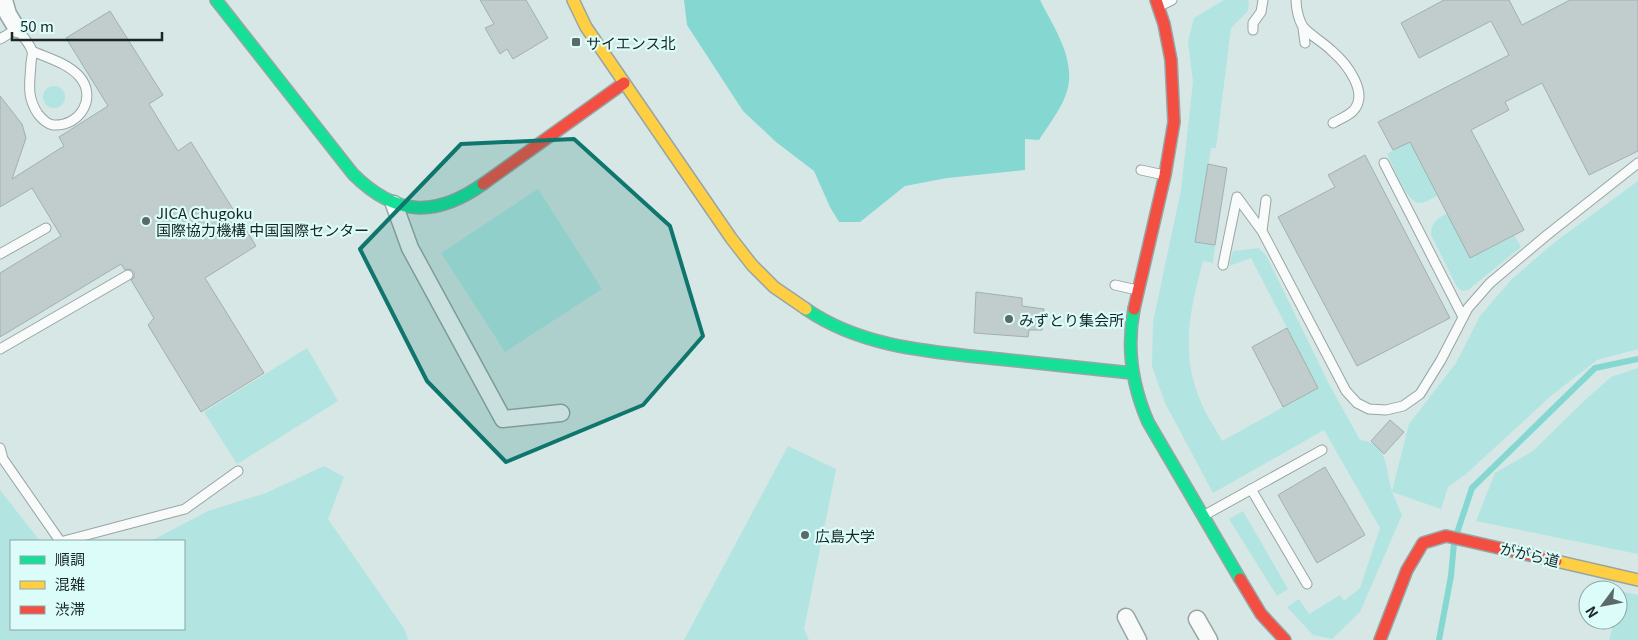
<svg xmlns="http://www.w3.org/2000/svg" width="1638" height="640" font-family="Georgia,'Noto Sans JP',serif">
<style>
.green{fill:#b2e5e1}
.water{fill:#85d8d1}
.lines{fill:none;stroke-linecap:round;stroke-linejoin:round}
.stream{stroke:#85d8d1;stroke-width:6}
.building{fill:#c0cdcc;stroke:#a2b0af}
.lane-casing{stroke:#98a5a4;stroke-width:11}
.street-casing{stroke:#98a5a4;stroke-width:19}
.fast-casing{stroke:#98a5a4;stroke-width:14}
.slow-casing{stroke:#98a5a4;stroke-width:14}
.jam-casing{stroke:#98a5a4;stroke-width:14}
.lane{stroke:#f9fbfb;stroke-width:9}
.street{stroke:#f9fbfb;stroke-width:16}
.fast{stroke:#16e098;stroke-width:11}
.slow{stroke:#ffcf43;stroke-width:11}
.jam{stroke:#f24e42;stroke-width:11}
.marked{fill:#0f766e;fill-opacity:0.2;stroke:#0f766e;stroke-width:4;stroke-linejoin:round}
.poi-dot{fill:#5b6a68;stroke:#dbfcf9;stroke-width:2}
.labels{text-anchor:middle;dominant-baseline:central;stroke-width:4.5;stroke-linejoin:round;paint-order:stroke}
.poi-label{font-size:15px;fill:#192625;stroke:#dbfcf9;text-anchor:start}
.street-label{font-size:15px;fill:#192625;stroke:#dbfcf9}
</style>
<rect width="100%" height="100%" fill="#d6e7e5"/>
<!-- green -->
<path class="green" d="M 1224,0 L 1248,0 L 1249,3 L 1248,11 L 1231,28 L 1216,148 L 1211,148 L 1196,242 L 1215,245 L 1213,263 L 1203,261 C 1190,310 1180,351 1200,400 C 1205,414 1215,427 1222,441 L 1318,388 L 1251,258 L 1229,266 L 1233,251 L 1259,248 L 1267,257 L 1329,384 L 1360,440 C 1389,443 1385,469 1392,491 L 1409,424 L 1456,363 L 1480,316 L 1512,279 L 1555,242 L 1638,181 L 1638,349 L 1597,360 L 1552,395 L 1466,474 L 1448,487 L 1441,509 L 1392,492 L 1402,515 L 1360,612 L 1332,639 L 1313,635 L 1287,607 L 1299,599 L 1309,614 L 1340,595 L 1344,601 L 1360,588 L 1380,528 L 1324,430 L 1213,493 L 1165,403 L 1152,366 L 1153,322 L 1181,190 L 1193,82 L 1188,42 L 1194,18 Z
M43 97a11 11 0 1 1 22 0a11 11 0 1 1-22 0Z
M 1403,129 L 1438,195 C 1432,198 1426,203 1419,203 C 1406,202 1393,165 1387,154 L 1401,146 Z
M 538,189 L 602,289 L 505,352 L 441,253 Z
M 1447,213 L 1514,235 L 1521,247 L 1468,290 L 1462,291 L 1457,287 L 1431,235 C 1431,222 1437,219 1447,213 Z
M 307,348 L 338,401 L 237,464 L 204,412 Z
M 1638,368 L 1638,554 L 1476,521 L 1495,473 L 1533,451 L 1584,401 L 1611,377 Z
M 788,446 L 836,469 L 804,629 L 809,640 L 684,640 Z
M 324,466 L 344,477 L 328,519 L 405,630 L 408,640 L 0,640 L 0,490 L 40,541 L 11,541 L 11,629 L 184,629 L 184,541 L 151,541 L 208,511 L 266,493 Z
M 1243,511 L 1288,589 L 1277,596 L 1229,519 Z
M 1624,592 L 1638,595 L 1638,640 L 1609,640 L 1615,620 L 1618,620 L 1618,611 Z"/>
<!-- water -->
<path class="water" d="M 684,0 L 1040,0 C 1055,30 1079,63 1065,97 C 1059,112 1047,127 1039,140 L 1025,139 L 1025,170 L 947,178 L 905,186 L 860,222 L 839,222 L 830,207 L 814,171 L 776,142 L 743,111 L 687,25 Z"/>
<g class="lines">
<!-- stream -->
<path class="stream" d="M 1457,533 L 1472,488 L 1595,368 L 1638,359
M 1439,640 L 1451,576 L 1454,543"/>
</g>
<!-- building -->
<path class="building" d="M 480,0 L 526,0 L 548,38 L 513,59 L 507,49 L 500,54 L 485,28 L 494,24 Z
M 1444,0 L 1509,0 L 1522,25 L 1570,0 L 1638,0 L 1638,151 L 1589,175 L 1542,83 L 1505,102 L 1509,110 L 1471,130 L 1524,230 L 1470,258 L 1410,142 L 1393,150 L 1378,122 L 1509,55 L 1491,21 L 1419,58 L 1401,23 Z
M 110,11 L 163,95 L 149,104 L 178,151 L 191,142 L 256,246 L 205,278 L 264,373 L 201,412 L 148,325 L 154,318 L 131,280 L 134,278 L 134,272 L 131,269 L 125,270 L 121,264 L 0,337 L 0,273 L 61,236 L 32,188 L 0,207 L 0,96 L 22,124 L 26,138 L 12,179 L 64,146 L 59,137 L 108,106 L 66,38 Z
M 1365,155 L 1450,318 L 1357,366 L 1278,217 L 1335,187 L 1328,175 Z
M 1208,164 L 1227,168 L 1215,245 L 1195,242 Z
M 976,292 L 1022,298 L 1022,306 L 1044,309 L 1042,330 L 1029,330 L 1028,337 L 974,333 Z
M 1287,328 L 1318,388 L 1283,407 L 1252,347 Z
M 1390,420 L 1404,432 L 1384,454 L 1371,441 Z
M 1325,467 L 1365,535 L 1317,563 L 1278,495 Z"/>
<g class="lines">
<!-- lane casing -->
<g class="lane-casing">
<path id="lane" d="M 1296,0 C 1296,8 1299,23 1305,29 C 1313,37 1324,43 1332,51 C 1346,63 1370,93 1353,111 C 1348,116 1340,119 1333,123
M 1158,7 L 1172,0
M 1303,28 L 1305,43
M 1253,30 L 1253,23 L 1261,12 L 1263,0
M 0,39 L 17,29 C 22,35 30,44 32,51 C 33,54 31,60 31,63 C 30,82 26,96 38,114 C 42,119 47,124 53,125 C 80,127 98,97 79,76 C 67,63 48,58 32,51
M 1384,163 L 1463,317
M 1141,170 L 1164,175
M 1237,197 L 1262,231
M 1266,200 L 1262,231 L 1346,391 L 1357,403 L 1369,409 L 1386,410 L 1403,406 L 1420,394 L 1441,360 L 1468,308 L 1490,283 L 1547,235 L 1638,163
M 0,254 L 46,228
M 1223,265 L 1237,197
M 1115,285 L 1137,290
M 0,349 L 128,275
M 0,448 L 3,459 L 60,541
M 1251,489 L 1307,584
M 1203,516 L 1322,450
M 64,541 L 185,509 L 238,471"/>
</g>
<!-- street casing -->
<g class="street-casing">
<path id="street" d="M 4,0 L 8,14 L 17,29
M 394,204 L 410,248 L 503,419 L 561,413
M 1126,617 L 1138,640
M 1197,619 L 1209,640"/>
</g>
<!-- fast casing -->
<g class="fast-casing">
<path id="fast" d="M 216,0 L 353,174 C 395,216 435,218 483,184
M 806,309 C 862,348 933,352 999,359 C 1043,364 1088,368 1132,373
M 1134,309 C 1126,349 1132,385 1148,422 L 1240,579"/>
</g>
<!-- slow casing -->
<g class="slow-casing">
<path id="slow" d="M 573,0 L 586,27 L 731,238 L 752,265 L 774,287 L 806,309
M 1556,561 L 1638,580"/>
</g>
<!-- jam casing -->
<g class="jam-casing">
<path id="jam" d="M 483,184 L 624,83
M 1134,309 L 1165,175 L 1174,122 L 1171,60 L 1164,24 L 1156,0
M 1240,579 L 1261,614 L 1285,640
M 1380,640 L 1407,570 L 1423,543 L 1446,536 L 1556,561"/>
</g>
<!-- lane -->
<use href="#lane" class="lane"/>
<!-- street -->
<use href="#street" class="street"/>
<!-- fast -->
<use href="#fast" class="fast"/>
<!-- slow -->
<use href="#slow" class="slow"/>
<!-- jam -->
<use href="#jam" class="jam"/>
</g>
<!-- marked area -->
<path class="marked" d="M 574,139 L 670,226 L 703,336 L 643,405 L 506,462 L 427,381 L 360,249 L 461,144 Z"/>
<!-- markers -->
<g class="poi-dot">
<rect x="571" y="37" width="10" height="10" rx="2.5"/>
<circle cx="146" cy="221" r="5"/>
<circle cx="1009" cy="319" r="5"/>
<circle cx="805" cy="535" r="5"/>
</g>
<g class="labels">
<!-- poi labels -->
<g class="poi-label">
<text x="586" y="42">サイエンス北</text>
<text x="156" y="212">JICA Chugoku<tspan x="156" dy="17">国際協力機構 中国国際センター</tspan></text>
<text x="1019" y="319">みずとり集会所</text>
<text x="815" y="535">広島大学</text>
</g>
<!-- street labels -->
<g class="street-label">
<text transform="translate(1530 554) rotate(13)">ががら道</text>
</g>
</g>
<!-- legend -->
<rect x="10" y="540" width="175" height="90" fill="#dbfcf9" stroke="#8da6a4"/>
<rect x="20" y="556" width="25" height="8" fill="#16e098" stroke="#8da6a4"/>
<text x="55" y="565" font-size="15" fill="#192625">順調</text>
<rect x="20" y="581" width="25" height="8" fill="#ffcf43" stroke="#8da6a4"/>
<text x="55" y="590" font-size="15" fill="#192625">混雑</text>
<rect x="20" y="606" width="25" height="8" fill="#f24e42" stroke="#8da6a4"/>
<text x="55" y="615" font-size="15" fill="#192625">渋滞</text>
<!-- north arrow -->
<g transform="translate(1603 605) rotate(238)"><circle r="24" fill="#dbfcf9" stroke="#8da6a4"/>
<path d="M0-4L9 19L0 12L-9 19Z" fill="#5b6a68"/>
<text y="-8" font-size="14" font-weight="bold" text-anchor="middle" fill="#192625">N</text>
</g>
<!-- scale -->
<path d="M12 32v8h150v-8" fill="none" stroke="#192625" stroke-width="2.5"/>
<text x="20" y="32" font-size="15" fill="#192625" stroke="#dbfcf9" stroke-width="4" paint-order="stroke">50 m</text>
</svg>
